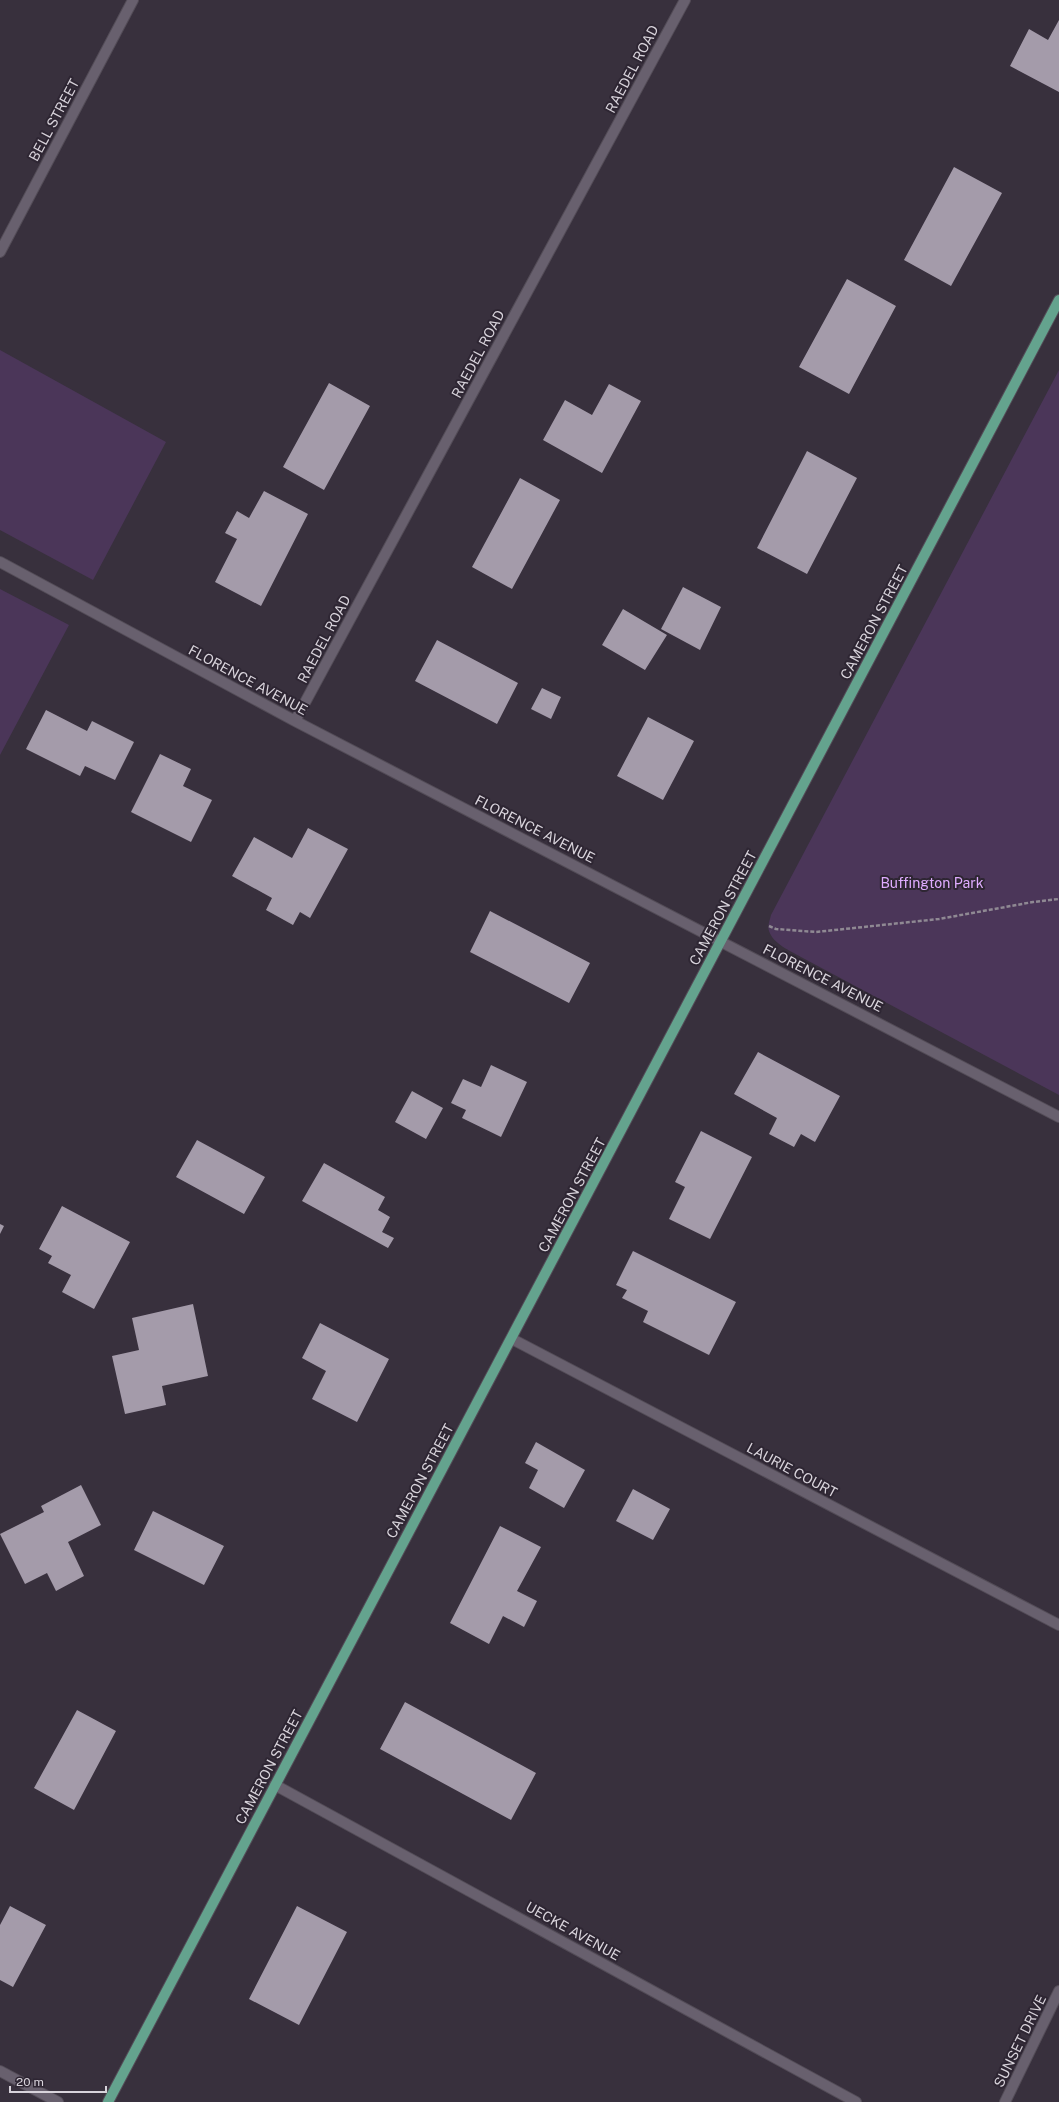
<svg xmlns="http://www.w3.org/2000/svg" width="1059" height="2102" font-family="'Public Sans',sans-serif">
<style>
.green{fill:#4b3659}
.building{fill:#a49baa}
.lines{fill:none;stroke-linecap:round;stroke-linejoin:round}
.minor-casing{stroke:#534c57;stroke-width:12}
.major-casing{stroke:#534c57;stroke-width:12}
.path{stroke:#8f8993;stroke-width:2.5;stroke-dasharray:4 2;stroke-linecap:butt}
.minor{stroke:#68606e;stroke-width:10}
.major{stroke:#64a38e;stroke-width:10}
.labels{text-anchor:middle;dominant-baseline:central;stroke-width:4;stroke-linejoin:round;paint-order:stroke}
.street-label{font-size:14px;fill:#d8d3db;stroke:#2e2633}
.park-label{font-size:14px;fill:#dfacff;stroke:#2e2633}
</style>
<rect width="100%" height="100%" fill="#38303d"/>
<!-- green -->
<path class="green" d="M 0,350 L 166,442 L 93,580 L 0,530 Z
M 1059,370 L 1059,1095 L 801,957 C 791,951 773,944 769,931 C 767,926 770,920 771,915 Z
M 0,589 L 69,625 L 0,755 Z"/>
<!-- building -->
<path class="building" d="M 1059,20 L 1059,92 L 1010,66 L 1029,29 L 1048,40 Z
M 954,167 L 1002,193 L 951,286 L 904,260 Z
M 847,279 L 896,306 L 849,394 L 799,367 Z
M 329,383 L 370,406 L 324,490 L 283,467 Z
M 609,384 L 641,401 L 602,473 L 543,440 L 565,400 L 592,415 Z
M 807,451 L 857,478 L 807,574 L 757,548 Z
M 520,478 L 560,500 L 512,589 L 472,567 Z
M 264,491 L 308,514 L 261,606 L 215,582 L 237,539 L 225,533 L 237,511 L 249,518 Z
M 683,587 L 721,607 L 700,650 L 661,629 Z
M 623,609 L 667,635 L 645,670 L 602,645 Z
M 437,640 L 518,683 L 497,724 L 415,681 Z
M 542,688 L 561,697 L 551,719 L 531,709 Z
M 46,710 L 87,731 L 92,721 L 134,742 L 115,780 L 85,766 L 80,776 L 26,749 Z
M 648,717 L 694,741 L 663,800 L 617,776 Z
M 160,754 L 191,769 L 183,786 L 212,800 L 191,842 L 131,812 Z
M 308,828 L 348,849 L 310,918 L 300,912 L 293,925 L 266,910 L 272,898 L 232,876 L 254,837 L 292,858 Z
M 490,911 L 590,963 L 569,1003 L 470,952 Z
M 758,1052 L 840,1096 L 815,1142 L 801,1134 L 794,1147 L 769,1134 L 777,1118 L 734,1094 Z
M 491,1065 L 527,1082 L 501,1137 L 462,1118 L 466,1110 L 451,1103 L 463,1079 L 481,1087 Z
M 412,1091 L 443,1108 L 426,1139 L 395,1122 Z
M 701,1131 L 752,1157 L 710,1239 L 669,1219 L 685,1187 L 675,1182 Z
M 197,1140 L 265,1177 L 244,1214 L 176,1177 Z
M 324,1163 L 385,1197 L 378,1210 L 390,1217 L 382,1232 L 394,1238 L 388,1248 L 302,1201 Z
M 62,1206 L 130,1242 L 94,1309 L 62,1292 L 71,1275 L 48,1263 L 52,1256 L 39,1249 Z
M 0,1224 L 4,1226 L 0,1234 Z
M 633,1251 L 736,1302 L 709,1355 L 643,1322 L 648,1311 L 622,1298 L 627,1290 L 616,1285 Z
M 193,1304 L 208,1376 L 162,1386 L 166,1405 L 125,1414 L 112,1356 L 139,1350 L 132,1318 Z
M 320,1323 L 389,1359 L 357,1422 L 312,1399 L 326,1371 L 302,1358 Z
M 536,1442 L 585,1470 L 564,1508 L 529,1488 L 538,1470 L 525,1463 Z
M 81,1485 L 101,1525 L 68,1542 L 84,1576 L 56,1591 L 47,1573 L 25,1584 L 0,1534 L 44,1512 L 41,1506 Z
M 633,1489 L 670,1509 L 653,1540 L 616,1521 Z
M 153,1511 L 224,1546 L 204,1585 L 134,1550 Z
M 500,1526 L 541,1547 L 517,1591 L 537,1601 L 524,1627 L 503,1616 L 489,1644 L 450,1623 Z
M 405,1702 L 536,1773 L 511,1820 L 380,1749 Z
M 77,1710 L 116,1731 L 74,1810 L 34,1788 Z
M 10,1906 L 46,1925 L 13,1987 L 0,1980 L 0,1925 Z
M 297,1906 L 347,1932 L 299,2025 L 249,1999 Z"/>
<g class="lines">
<!-- minor casing -->
<g class="minor-casing">
<path id="minor" d="M 0,252 L 133,0
M 0,562 L 295,721 L 1059,1117
M 295,721 L 685,0
M 512,1339 L 1059,1625
M 275,1785 L 856,2102
M 0,2071 L 58,2102
M 1005,2102 L 1059,1991"/>
</g>
<!-- major casing -->
<g class="major-casing">
<path id="major" d="M 108,2102 L 1059,300"/>
</g>
<!-- path -->
<path class="path" d="M 769,926 L 776,929 L 816,932 L 939,919 L 1033,902 L 1059,899"/>
<!-- minor -->
<use href="#minor" class="minor"/>
<!-- major -->
<use href="#major" class="major"/>
</g>
<g class="labels">
<!-- street labels -->
<g class="street-label">
<text transform="translate(632 69) rotate(-62)">RAEDEL ROAD</text>
<text transform="translate(54 120) rotate(-62)">BELL STREET</text>
<text transform="translate(478 354) rotate(-62)">RAEDEL ROAD</text>
<text transform="translate(874 622) rotate(-62)">CAMERON STREET</text>
<text transform="translate(324 639) rotate(-62)">RAEDEL ROAD</text>
<text transform="translate(248 680) rotate(28)">FLORENCE AVENUE</text>
<text transform="translate(535 829) rotate(27)">FLORENCE AVENUE</text>
<text transform="translate(723 908) rotate(-62)">CAMERON STREET</text>
<text transform="translate(823 978) rotate(27)">FLORENCE AVENUE</text>
<text transform="translate(572 1195) rotate(-62)">CAMERON STREET</text>
<text transform="translate(792 1470) rotate(28)">LAURIE COURT</text>
<text transform="translate(420 1481) rotate(-62)">CAMERON STREET</text>
<text transform="translate(269 1767) rotate(-62)">CAMERON STREET</text>
<text transform="translate(573 1931) rotate(29)">UECKE AVENUE</text>
<text transform="translate(1020 2041) rotate(-64)">SUNSET DRIVE</text>
</g>
<!-- park labels -->
<g class="park-label">
<text x="932" y="883">Buffington Park</text>
</g>
</g>
<!-- scale -->
<path d="M10 2086v6h96v-6" fill="none" stroke="#d8d3db" stroke-width="2"/>
<text x="16" y="2086" font-size="12" fill="#d8d3db" stroke="#2e2633" stroke-width="3" paint-order="stroke">20 m</text>
</svg>
